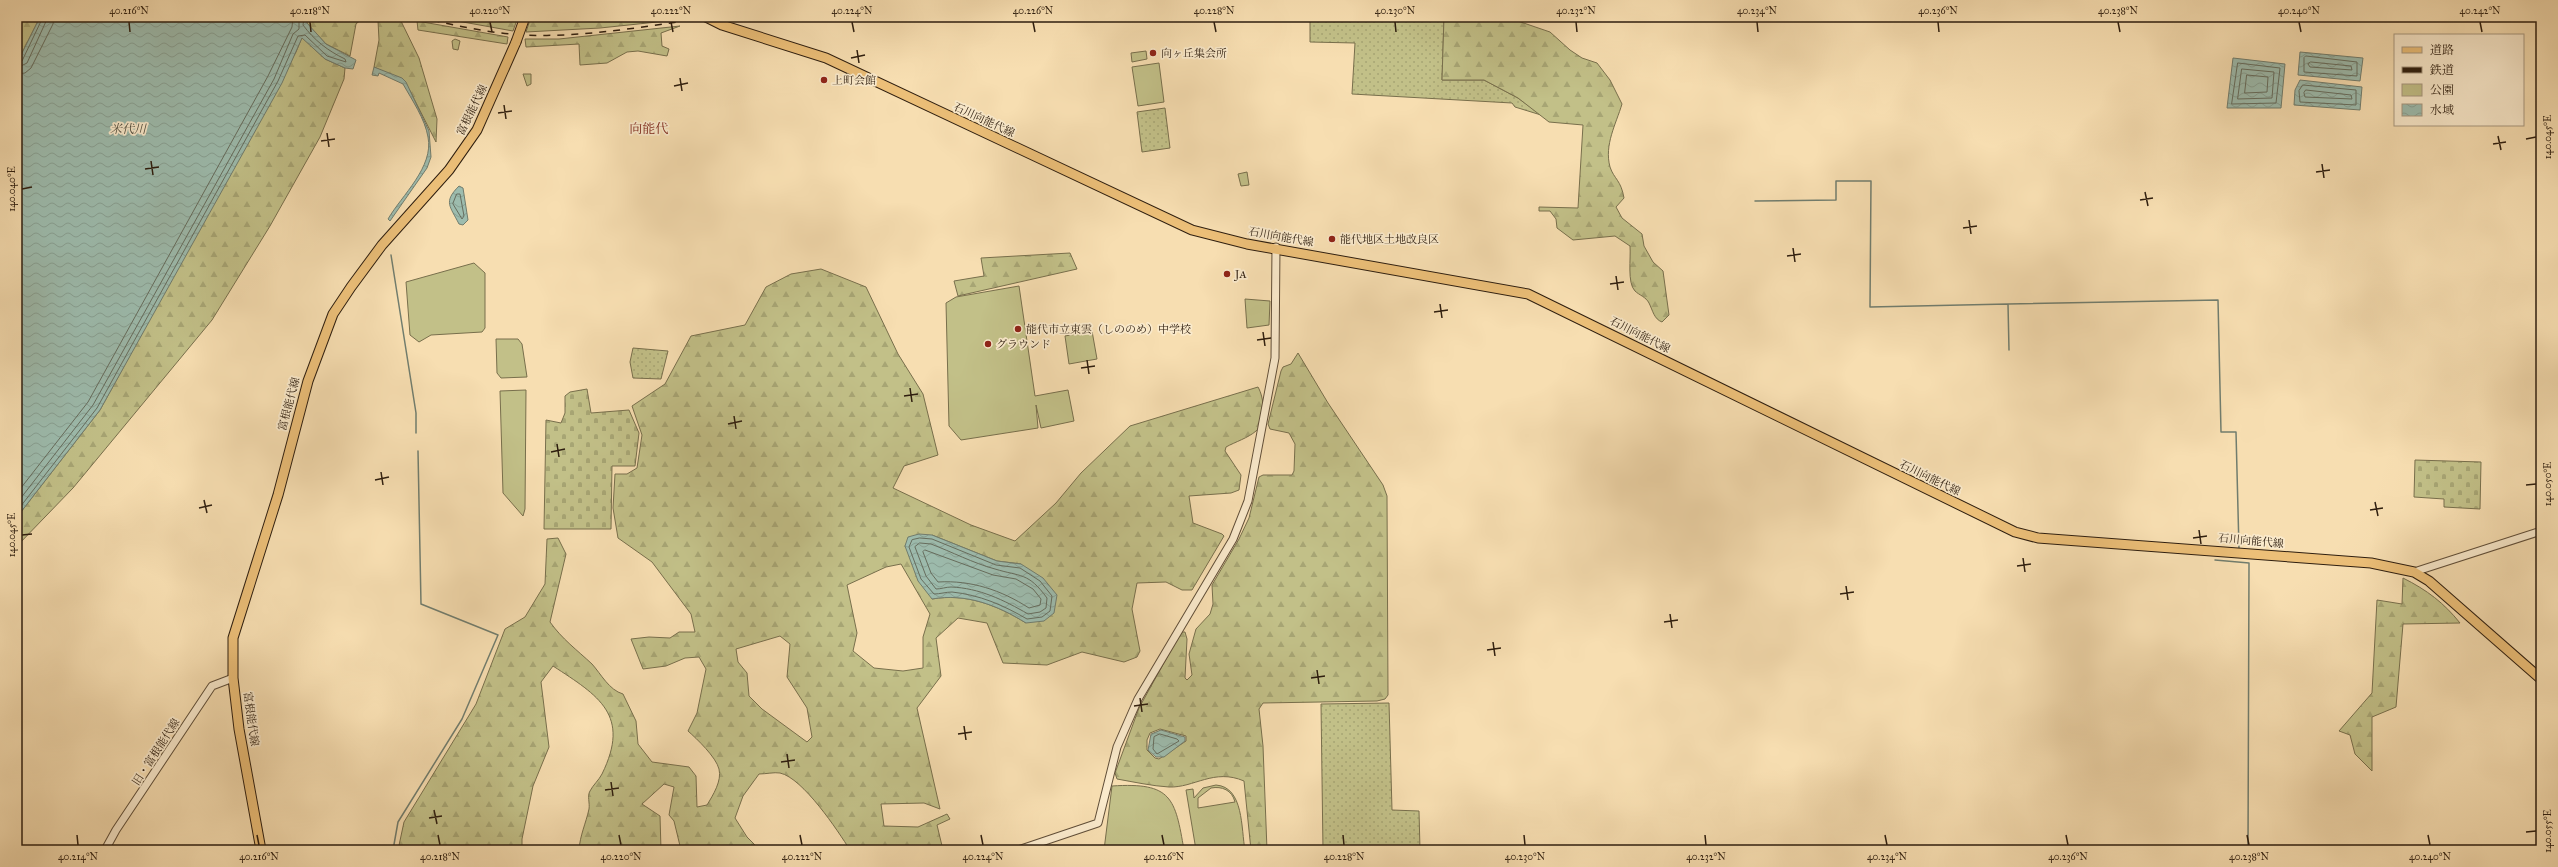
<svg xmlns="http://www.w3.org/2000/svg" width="2558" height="867" font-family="'IM FELL Great Primer','Noto Serif JP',serif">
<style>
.grass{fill:url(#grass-dots);stroke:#786f4c}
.forest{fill:url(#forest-firs);stroke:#786f4c;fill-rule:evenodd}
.cemetery{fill:url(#cemetery-stones);stroke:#786f4c}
.park{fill:#c2c088;stroke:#786f4c;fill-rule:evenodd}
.water{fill:url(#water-waves);stroke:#717d6e}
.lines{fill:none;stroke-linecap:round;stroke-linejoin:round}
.shore{stroke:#666d5e;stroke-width:1}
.stream{stroke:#717d6e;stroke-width:1.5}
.minor-casing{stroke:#604e38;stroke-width:9}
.major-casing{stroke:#2e1e0f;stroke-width:11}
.minor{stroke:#faeacc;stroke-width:7}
.major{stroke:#ecbf78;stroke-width:9}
.rail{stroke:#2e1e0f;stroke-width:1.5;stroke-dasharray:7 7;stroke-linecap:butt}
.major-bridge-casing{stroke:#2e1e0f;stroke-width:11;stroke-linecap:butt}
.major-bridge{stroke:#ecbf78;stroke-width:9}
.ticks{fill:none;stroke:#2e1e0f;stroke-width:1.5}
.poi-dot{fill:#8f2418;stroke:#faeacc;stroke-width:1.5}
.labels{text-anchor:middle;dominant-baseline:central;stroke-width:3.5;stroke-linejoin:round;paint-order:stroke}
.poi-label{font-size:11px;fill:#2e1e0f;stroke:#faeacc;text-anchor:start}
.street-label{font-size:11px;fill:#2e1e0f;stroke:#faeacc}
.water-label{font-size:12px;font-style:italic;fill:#4f4d3f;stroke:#faeacc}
.quarter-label{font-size:13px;fill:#7a1f14;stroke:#faeacc}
.neatline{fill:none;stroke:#2e1e0f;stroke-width:1.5}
.ticks-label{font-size:10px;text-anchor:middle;fill:#2e1e0f}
</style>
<defs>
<pattern id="grass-dots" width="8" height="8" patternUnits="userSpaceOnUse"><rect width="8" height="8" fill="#c2c088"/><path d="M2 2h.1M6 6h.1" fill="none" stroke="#a7a574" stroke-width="1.8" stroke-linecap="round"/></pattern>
<pattern id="forest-firs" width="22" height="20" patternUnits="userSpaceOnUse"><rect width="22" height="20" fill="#c2c088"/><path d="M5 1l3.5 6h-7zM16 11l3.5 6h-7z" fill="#a7a574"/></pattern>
<pattern id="cemetery-stones" width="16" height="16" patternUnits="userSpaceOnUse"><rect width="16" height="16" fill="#c2c088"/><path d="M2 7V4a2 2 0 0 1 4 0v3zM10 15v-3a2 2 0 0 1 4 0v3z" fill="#a7a574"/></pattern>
<pattern id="water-waves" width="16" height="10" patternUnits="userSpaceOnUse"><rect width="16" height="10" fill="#9dbcae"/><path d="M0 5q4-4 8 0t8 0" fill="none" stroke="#88a194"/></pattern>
</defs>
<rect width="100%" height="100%" fill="#f7deb1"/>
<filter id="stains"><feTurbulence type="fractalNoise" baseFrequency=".005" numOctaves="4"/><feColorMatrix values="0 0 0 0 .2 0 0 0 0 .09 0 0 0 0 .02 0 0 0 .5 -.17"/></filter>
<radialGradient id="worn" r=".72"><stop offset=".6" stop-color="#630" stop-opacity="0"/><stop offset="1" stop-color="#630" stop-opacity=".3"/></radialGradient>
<!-- grass -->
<path class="grass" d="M 1310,17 L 1444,17 L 1442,80 L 1484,80 L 1518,98 L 1541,115 L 1515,107 L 1512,103 L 1352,94 L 1355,43 L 1310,42 Z
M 1165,108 L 1170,148 L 1142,152 L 1137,112 Z
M 633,348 L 668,351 L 661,379 L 633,378 L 630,362 Z
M 1389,703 L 1392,810 L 1419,811 L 1420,850 L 1323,850 L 1321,704 Z"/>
<!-- forest -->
<path class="forest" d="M 17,17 L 40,17 L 17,63 Z
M 308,17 L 364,17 L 356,24 L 350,56 L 326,44 L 306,23 Z
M 372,17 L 399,17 L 419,58 L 437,119 L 436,142 L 409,89 L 399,79 L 374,67 L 379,40 L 378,21 Z
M 435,17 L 518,17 L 513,31 Z
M 531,17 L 694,17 L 695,18 L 600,28 L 526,32 Z
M 1444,17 L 1506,17 L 1550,32 L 1570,50 L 1582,58 L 1597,63 L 1610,80 L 1622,104 C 1616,124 1604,145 1610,167 C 1614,179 1621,180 1624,198 L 1616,207 L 1622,218 L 1642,234 L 1644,246 L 1653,262 L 1663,271 L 1669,315 L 1662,322 C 1654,319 1653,311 1649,303 C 1646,297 1639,295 1635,291 C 1627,283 1631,258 1630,246 L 1615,236 L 1573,240 L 1557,228 L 1556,219 L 1550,211 L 1539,211 L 1539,207 L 1578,208 L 1583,125 L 1549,122 L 1518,98 L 1484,80 L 1442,80 Z
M 417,21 L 508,37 L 507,44 L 418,30 Z
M 680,26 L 661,33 L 662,46 L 669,49 L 667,56 L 638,51 L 627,52 L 607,63 L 580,65 L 579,44 L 526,47 L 525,39 L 559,39 Z
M 302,37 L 325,59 L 345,68 L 344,79 L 320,137 L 270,226 L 212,320 L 73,488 L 17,546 L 17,517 L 100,410 L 296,52 Z
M 1070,253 L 1077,269 L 958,296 L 954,281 L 984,276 L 981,258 Z
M 821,269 L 866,287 L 898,354 L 923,394 L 938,455 L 904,466 L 893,488 L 971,525 L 1015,541 L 1056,503 L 1081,473 L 1130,426 L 1258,387 C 1264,397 1267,423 1256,431 C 1248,438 1235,442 1226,447 L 1225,451 L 1241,475 L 1239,490 L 1231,493 L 1189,496 L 1193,523 L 1222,534 L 1224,536 L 1192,590 L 1182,590 L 1166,582 L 1137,583 L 1132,609 L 1140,651 L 1137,657 L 1124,662 L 1082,652 L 1047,665 L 1003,663 L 987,623 L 958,618 L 936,638 L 941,676 L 917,708 L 940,809 L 924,803 L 881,804 L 884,826 L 918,827 L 947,814 L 950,819 L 937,825 L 943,850 L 850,850 C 838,831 803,778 780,773 C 774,772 766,774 759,774 L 743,796 L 735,818 L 747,837 L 760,850 L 681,850 L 674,821 L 669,815 L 674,787 L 664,784 L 642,804 L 660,816 L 661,850 L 579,850 C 580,835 586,823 589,809 C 590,803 587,796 590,791 C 593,785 599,780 602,774 C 631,715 599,696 553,666 L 541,682 L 549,747 L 533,786 L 522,839 L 522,850 L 398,850 L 404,822 L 476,704 L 505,629 L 525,617 L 545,584 L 547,539 L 558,538 L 566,554 L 550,622 C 562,639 577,650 592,664 C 601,674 609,690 623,694 L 636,721 L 638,744 L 652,762 L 689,767 L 696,776 L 697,807 L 707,805 C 713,795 722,781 719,769 C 716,757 697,739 688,731 L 697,713 L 706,669 L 699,657 L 685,658 L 666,666 L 643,669 L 631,639 L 649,637 L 670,638 L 679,632 L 695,632 L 691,614 L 652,562 L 618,538 L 613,508 L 615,474 L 627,474 L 637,468 L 642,435 L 632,406 L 665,384 L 691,336 L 745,325 L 766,287 L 791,274 ZM 932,535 L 997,561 L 1021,564 L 1026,623 C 997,605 966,593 932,599 ZM 901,564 L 930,614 L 923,637 L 923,668 L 903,671 L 874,668 L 853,651 L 857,633 L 847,585 L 886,567 ZM 780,636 L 790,644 L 787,677 L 807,708 L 812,737 L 807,742 L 762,709 L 749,696 L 747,673 L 738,662 L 736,649 Z
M 1298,353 L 1328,403 L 1383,485 L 1387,496 L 1388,695 L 1385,699 L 1377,701 L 1263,703 L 1259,709 L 1263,746 L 1267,850 L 1251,850 L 1244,781 C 1214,768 1194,788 1169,787 C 1152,786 1134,782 1117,779 L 1115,773 L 1139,708 L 1181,632 L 1185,632 L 1187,639 L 1185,678 L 1187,680 L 1192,675 L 1189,654 L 1196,629 L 1210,614 L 1213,604 L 1212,585 L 1239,539 L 1249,518 L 1259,477 L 1263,475 L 1292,475 L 1294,471 L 1295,444 L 1289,433 L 1270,429 L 1268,424 L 1281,371 L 1283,367 L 1291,364 ZM 1160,729 L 1186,736 L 1186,741 L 1159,759 L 1155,758 L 1147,750 L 1147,740 L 1150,733 Z
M 2403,578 C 2427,590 2444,603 2460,623 L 2403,624 L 2396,707 L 2372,717 L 2372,771 L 2355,754 L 2350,735 L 2339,731 L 2372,693 L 2377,600 L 2402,604 Z"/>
<!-- cemetery -->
<path class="cemetery" d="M 587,389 L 591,413 L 629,410 L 639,433 L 635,466 L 612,466 L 611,529 L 544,529 L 546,420 L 561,423 L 565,413 L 565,396 L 570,392 Z
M 2415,460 L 2481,462 L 2480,509 L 2444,507 L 2444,499 L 2414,497 Z"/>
<!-- park -->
<path class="park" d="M 455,39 L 460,41 L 458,50 L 453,49 L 452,41 Z
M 1146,51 L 1147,59 L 1132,62 L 1131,53 Z
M 1159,63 L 1164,102 L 1138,106 L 1132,67 Z
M 523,74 L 531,74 L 531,84 L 527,86 Z
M 1247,172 L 1249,185 L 1241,186 L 1238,174 Z
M 474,263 L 485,273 L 485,328 L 482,332 L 431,335 L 419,342 L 410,335 L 406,282 Z
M 1019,286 L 1035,396 L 1068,390 L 1074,421 L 1041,428 L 1036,405 L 1038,428 L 961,440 L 949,426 L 946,303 L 956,297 Z
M 1245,299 L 1270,301 L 1269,325 L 1247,328 Z
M 1092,331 L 1097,359 L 1069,364 L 1065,336 Z
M 496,339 L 518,339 L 522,344 L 527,377 L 501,378 L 497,373 Z
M 526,390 L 525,509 L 523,516 L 503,493 L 500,391 Z
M 1216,785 C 1244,787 1241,829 1245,850 L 1196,850 L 1186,790 L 1193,789 L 1194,798 L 1203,788 ZM 1211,788 C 1222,786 1232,790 1235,802 L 1198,808 L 1198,798 Z
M 1112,786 C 1172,782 1175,798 1184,850 L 1104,850 Z"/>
<!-- water -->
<path class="water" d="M 40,17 L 308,17 L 307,23 L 326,44 L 356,60 L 353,69 L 345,68 L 325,59 L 302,38 L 282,83 L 100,410 L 17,517 L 17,63 Z
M 2300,52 L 2363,58 L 2360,81 L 2298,75 Z
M 2233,58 L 2285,64 L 2281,108 L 2227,108 Z
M 374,67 L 402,78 L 406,82 L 429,131 L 431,157 L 427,168 L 390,221 L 388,219 C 402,195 434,167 428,137 C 425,119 412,100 403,84 L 379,73 L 378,76 L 372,75 Z
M 2300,80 L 2362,87 L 2360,110 L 2294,105 L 2295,90 Z
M 459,186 L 463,188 L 468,220 L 463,225 L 459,224 C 450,206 443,202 459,186 Z
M 2541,343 L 2541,368 L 2537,366 L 2537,348 Z
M 919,534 L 932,535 L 997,561 L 1021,564 L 1043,578 L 1057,595 L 1054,613 L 1044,621 L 1026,623 C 997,605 966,593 932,599 L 918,581 L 905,546 L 908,537 Z
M 1161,730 L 1185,737 L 1185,741 L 1164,757 L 1156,757 L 1148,750 L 1151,734 Z"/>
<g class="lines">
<!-- shore -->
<path class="shore" d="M 2306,56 L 2357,62 L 2357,76 L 2304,72 L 2304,58 Z
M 2311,62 L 2351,66 L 2352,70 L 2310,67 L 2308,64 Z
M 17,63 L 22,61 L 43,17
M 2238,63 L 2280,68 L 2276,103 L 2232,104 Z
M 17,68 L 27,63 L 48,17
M 2242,69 L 2274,72 L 2272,98 L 2238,99 Z
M 17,74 L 25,73 L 31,68 L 53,24 L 54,17
M 2247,75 L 2268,77 L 2267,92 L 2245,93 Z
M 2303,85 L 2356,90 L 2356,105 L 2300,102 L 2299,91 Z
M 2306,90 L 2351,95 L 2352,99 L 2305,97 L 2304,93 Z
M 457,194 L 460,194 L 464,216 L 462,219 L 453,204 Z
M 17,493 L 88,402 L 268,76 L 292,27 L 293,17
M 17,503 L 93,405 L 274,79 L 293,34 L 299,29 L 299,17
M 17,511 L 97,408 L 278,81 L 298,36 L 305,35 L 327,56 L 346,62 L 345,59 C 328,51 314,40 303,25 L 304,17
M 920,538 L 932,539 L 996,565 L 1020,568 L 1040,581 L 1052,596 L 1050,611 L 1042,617 L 1027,619 C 1003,605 980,595 952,592 C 946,592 940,594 934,594 L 921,579 L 909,547 L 912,540 Z
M 920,543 L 931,544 C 952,552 973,563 995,569 C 1021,577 1028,572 1047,598 L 1046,608 L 1040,612 L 1028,614 C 1004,600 979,588 951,587 C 946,587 941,589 936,589 L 926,576 L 915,547 Z
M 925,550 L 993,575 L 1016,579 L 1033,589 L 1041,599 L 1040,605 L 1029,608 C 1001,590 971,580 938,582 L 931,573 L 923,552 Z
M 1160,734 L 1177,739 L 1179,741 L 1157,754 L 1153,749 L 1154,737 Z"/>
<!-- stream -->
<path class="stream" d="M 1755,201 L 1836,200 L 1836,181 L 1871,181 L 1870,307 L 2008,304
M 391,255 L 416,413 L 416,433
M 2009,350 L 2008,304 L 2218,300 L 2221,432 L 2236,432 L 2239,549
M 2215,560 L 2249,563 L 2248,850
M 393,850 L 398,822 L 462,719 L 498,635 L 421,604 L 418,451"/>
<!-- minor casing -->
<g class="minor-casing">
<path id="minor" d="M 2414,572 L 2541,531
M 105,850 L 116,830 L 212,686 L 233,678
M 1018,850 L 1098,823 L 1117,747 L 1138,699 L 1233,539 L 1248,501 L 1275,358 L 1276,247"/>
</g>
<!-- major casing -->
<g class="major-casing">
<path id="major" d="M 706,17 L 722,25 L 826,58 L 1192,230 L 1247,244 L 1528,294 L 2015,532 L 2038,538 L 2371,563 L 2414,572 L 2429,581 L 2541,679
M 261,850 L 239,729 L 233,678 L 233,638 L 278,495 L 308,381 L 333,314 L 351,287 L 382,245 L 449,170 L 477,130 L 516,42"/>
</g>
<!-- minor -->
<use href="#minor" class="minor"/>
<!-- major -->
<use href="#major" class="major"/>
<!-- rail -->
<path class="rail" d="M 419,17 C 453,25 488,33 523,35 C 587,38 651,25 714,17"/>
<!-- major-bridge casing -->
<g class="major-bridge-casing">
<path id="major-bridge" d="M 516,42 L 525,17"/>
</g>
<!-- major-bridge -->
<use href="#major-bridge" class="major-bridge"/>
</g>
<!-- ticks -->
<path class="ticks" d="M 129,22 L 130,32M 310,22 L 311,32M 490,22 L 492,32M 671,22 L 673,32M 852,22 L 854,32M 1033,22 L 1035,32M 1214,22 L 1216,32M 1395,22 L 1396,32M 1576,22 L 1577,32M 1757,22 L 1758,32M 1938,22 L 1939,32M 2118,22 L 2120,32M 2299,22 L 2301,32M 2480,22 L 2482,32M 857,50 L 859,63M 851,58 L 865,55M 680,78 L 682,91M 674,86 L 688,83M 504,105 L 506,119M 498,113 L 512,111M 327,133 L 329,147M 2498,136 L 2501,150M 2526,139 L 2536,137M 321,141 L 335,139M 2493,144 L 2506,142M 151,161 L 153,175M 2322,164 L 2324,178M 145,169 L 159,167M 2316,172 L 2330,170M 22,189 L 32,187M 2145,192 L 2148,206M 2140,200 L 2153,198M 1969,220 L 1971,234M 1963,228 L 1977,226M 1793,248 L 1795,262M 1787,256 L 1801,254M 1616,276 L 1618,290M 1610,284 L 1624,282M 1440,304 L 1442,318M 1434,312 L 1448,310M 1263,332 L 1265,346M 1257,340 L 1271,338M 1087,360 L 1089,374M 1081,368 L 1095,366M 910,388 L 912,402M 904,396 L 918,394M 734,416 L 736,429M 728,424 L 742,421M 557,444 L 559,457M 551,452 L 565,449M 381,472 L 383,485M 375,480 L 389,477M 2526,485 L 2536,484M 204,500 L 207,513M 2375,502 L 2378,516M 199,508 L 212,505M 2370,510 L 2383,508M 2199,530 L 2201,544M 22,535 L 32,534M 2193,538 L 2207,536M 2023,558 L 2025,572M 2017,566 L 2031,564M 1846,586 L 1848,600M 1840,594 L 1854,592M 1670,614 L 1672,628M 1664,622 L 1678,620M 1493,642 L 1495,656M 1487,650 L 1501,648M 1317,670 L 1319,684M 1311,678 L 1325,676M 1140,698 L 1142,712M 1134,706 L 1148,704M 964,726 L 966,740M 958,734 L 972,732M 787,754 L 789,768M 781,762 L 795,760M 611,782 L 613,796M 605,790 L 619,788M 434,810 L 437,824M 429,818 L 442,816M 2526,832 L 2536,831M 77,835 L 78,845M 257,835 L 259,845M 438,835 L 440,845M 619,835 L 621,845M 800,835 L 802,845M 981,835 L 983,845M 1162,835 L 1164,845M 1343,835 L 1344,845M 1524,835 L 1525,845M 1705,835 L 1706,845M 1885,835 L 1887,845M 2066,835 L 2068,845M 2247,835 L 2249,845M 2428,835 L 2430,845"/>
<!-- markers -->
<g class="poi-dot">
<circle cx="1153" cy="53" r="4"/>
<circle cx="824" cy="80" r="4"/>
<circle cx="1332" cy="239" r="4"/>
<circle cx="1227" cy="274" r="4"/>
<circle cx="1018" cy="329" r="4"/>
<circle cx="988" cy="344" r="4"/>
</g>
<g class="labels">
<!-- poi labels -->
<g class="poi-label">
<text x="1161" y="53">向ヶ丘集会所</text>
<text x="832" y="80">上町会館</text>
<text x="1340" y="239">能代地区土地改良区</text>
<text x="1235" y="274">JA</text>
<text x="1026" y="329">能代市立東雲（しののめ）中学校</text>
<text x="996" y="344">グラウンド</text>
</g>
<!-- street labels -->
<g class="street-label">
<text transform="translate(472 110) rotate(-64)">富根能代線</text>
<text transform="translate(984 120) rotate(25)">石川向能代線</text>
<text transform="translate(1281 237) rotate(10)">石川向能代線</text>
<text transform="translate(1640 335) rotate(27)">石川向能代線</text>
<text transform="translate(289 404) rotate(-75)">富根能代線</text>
<text transform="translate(1930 478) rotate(26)">石川向能代線</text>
<text transform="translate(2251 541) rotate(5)">石川向能代線</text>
<text transform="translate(251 719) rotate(82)">富根能代線</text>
<text transform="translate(156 752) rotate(-57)">旧・富根能代線</text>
</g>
<!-- water labels -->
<g class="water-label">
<text x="128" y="129">米代川</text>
</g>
<!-- quarter labels -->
<g class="quarter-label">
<text x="649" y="129">向能代</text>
</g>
</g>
<!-- margin -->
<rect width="2558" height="867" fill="none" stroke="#f7deb1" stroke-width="44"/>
<!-- legend -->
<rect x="2394" y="34" width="130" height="92" fill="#faeacc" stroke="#a89880"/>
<rect x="2402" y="47" width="20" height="6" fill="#ecbf78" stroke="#a89880"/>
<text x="2430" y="54" font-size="12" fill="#2e1e0f">道路</text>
<rect x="2402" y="67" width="20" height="6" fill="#2e1e0f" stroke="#a89880"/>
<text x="2430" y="74" font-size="12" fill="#2e1e0f">鉄道</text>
<rect x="2402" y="84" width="20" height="12" fill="#c2c088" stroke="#a89880"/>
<text x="2430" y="94" font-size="12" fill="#2e1e0f">公園</text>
<rect x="2402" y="104" width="20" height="12" fill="url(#water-waves)" stroke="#a89880"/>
<text x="2430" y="114" font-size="12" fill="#2e1e0f">水域</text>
<rect x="22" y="22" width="2514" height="823" class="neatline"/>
<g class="ticks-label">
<text x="129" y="14">40.216°N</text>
<text x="310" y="14">40.218°N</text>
<text x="490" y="14">40.220°N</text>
<text x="671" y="14">40.222°N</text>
<text x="852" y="14">40.224°N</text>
<text x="1033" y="14">40.226°N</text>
<text x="1214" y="14">40.228°N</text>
<text x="1395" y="14">40.230°N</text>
<text x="1576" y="14">40.232°N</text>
<text x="1757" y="14">40.234°N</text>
<text x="1938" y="14">40.236°N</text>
<text x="2118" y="14">40.238°N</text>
<text x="2299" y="14">40.240°N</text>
<text x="2480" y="14">40.242°N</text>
<text transform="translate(2547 137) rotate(-90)" y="4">140.045°E</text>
<text transform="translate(11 189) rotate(-90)" y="4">140.040°E</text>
<text transform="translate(2547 484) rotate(-90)" y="4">140.050°E</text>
<text transform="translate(11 535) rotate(-90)" y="4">140.045°E</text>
<text transform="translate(2547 831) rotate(-90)" y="4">140.055°E</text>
<text x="78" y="860">40.214°N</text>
<text x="259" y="860">40.216°N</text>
<text x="440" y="860">40.218°N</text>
<text x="621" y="860">40.220°N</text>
<text x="802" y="860">40.222°N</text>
<text x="983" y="860">40.224°N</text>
<text x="1164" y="860">40.226°N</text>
<text x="1344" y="860">40.228°N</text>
<text x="1525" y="860">40.230°N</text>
<text x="1706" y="860">40.232°N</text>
<text x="1887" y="860">40.234°N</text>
<text x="2068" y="860">40.236°N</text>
<text x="2249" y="860">40.238°N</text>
<text x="2430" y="860">40.240°N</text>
</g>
<rect width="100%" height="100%" filter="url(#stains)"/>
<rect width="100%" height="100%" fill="url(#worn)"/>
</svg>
